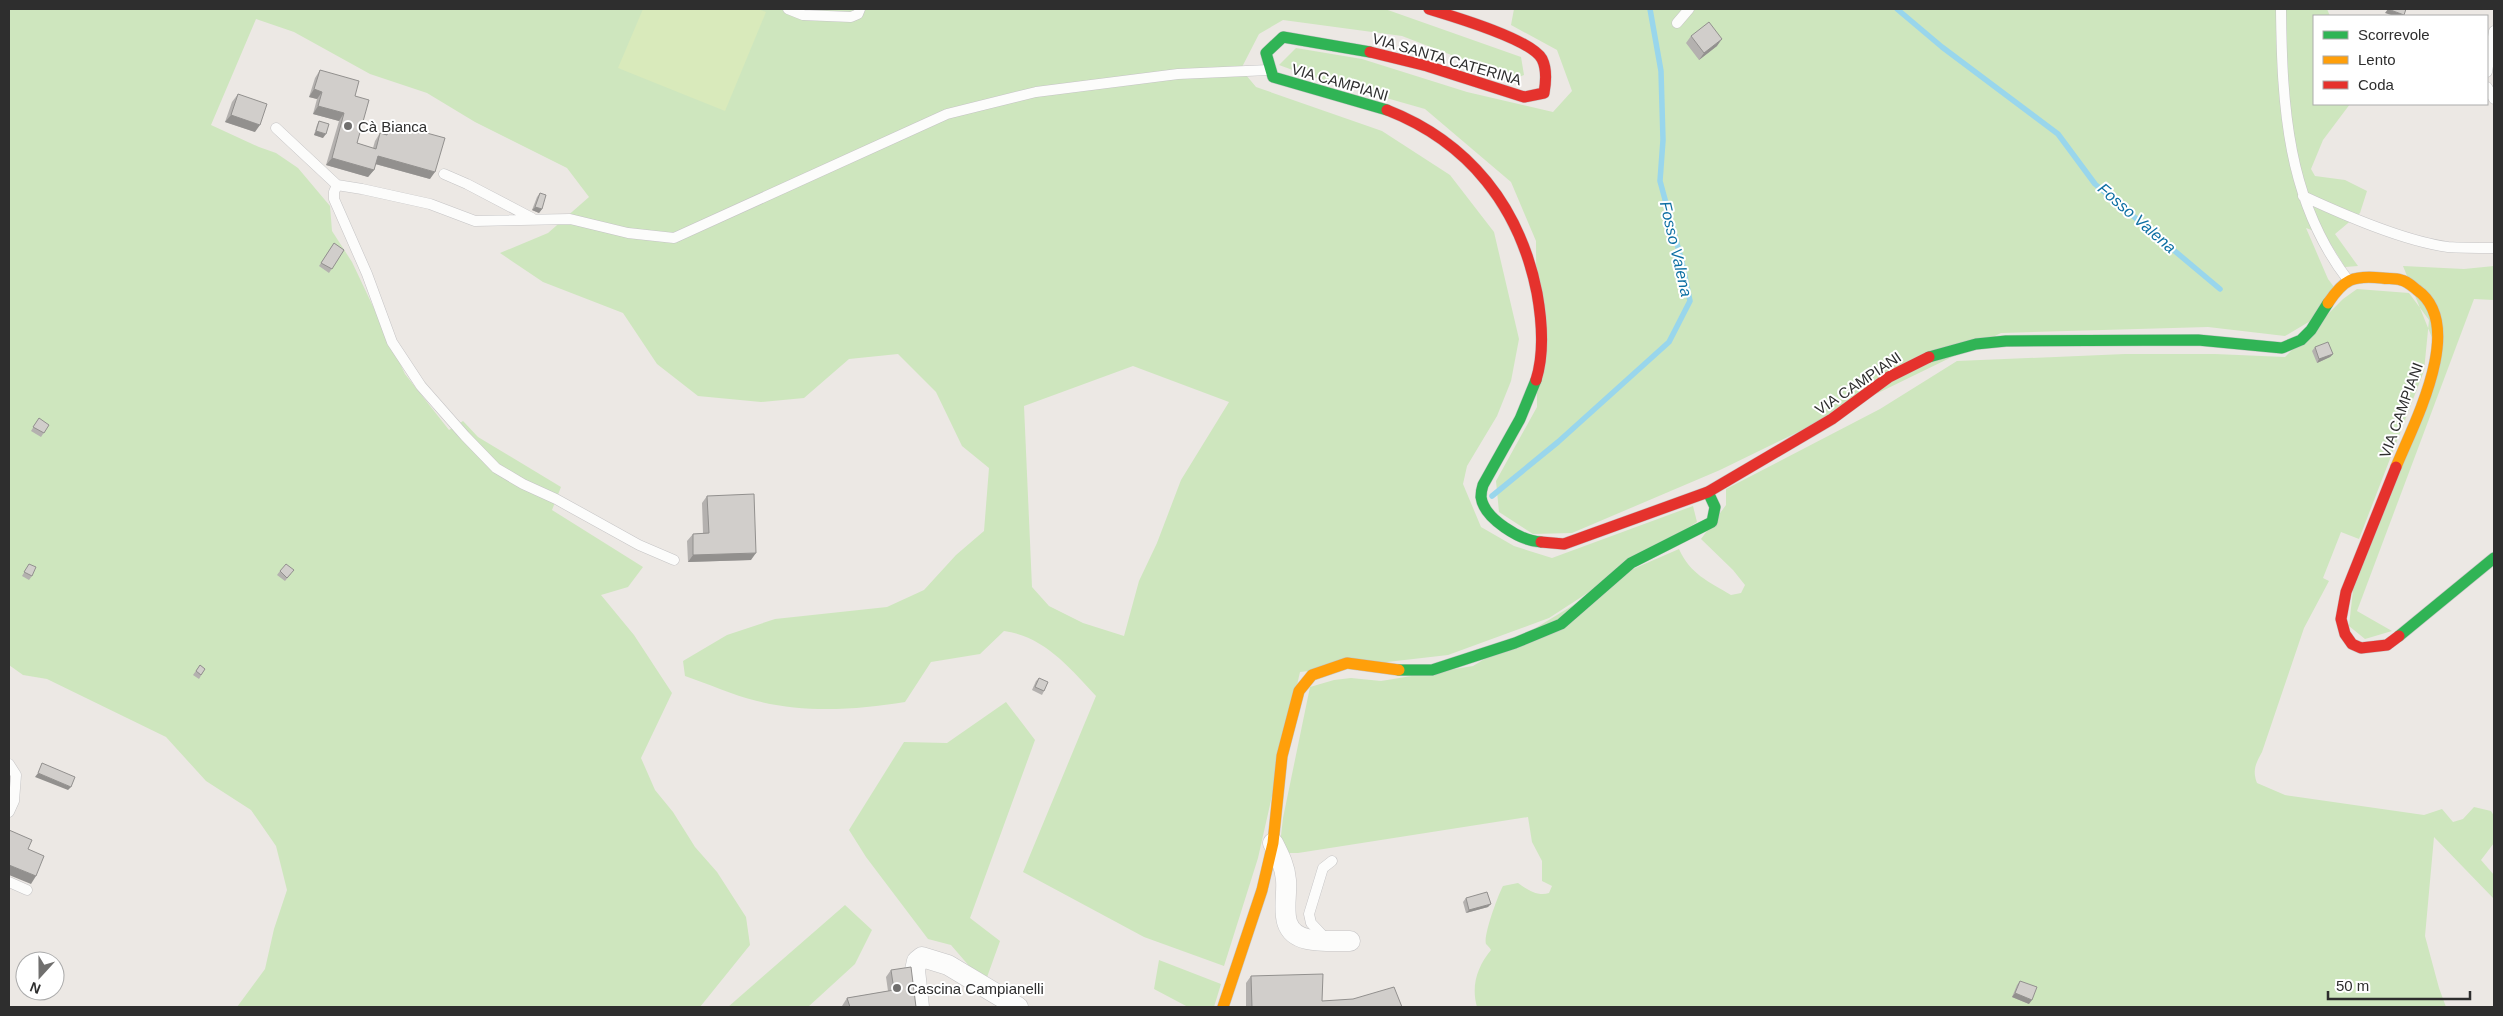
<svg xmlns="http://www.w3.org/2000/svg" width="2503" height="1016" font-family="Arial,sans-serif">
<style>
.green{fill:#cee6be;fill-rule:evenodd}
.pitch{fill:#d9eabb}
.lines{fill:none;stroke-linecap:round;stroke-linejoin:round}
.stream{stroke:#99d6ec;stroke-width:5.5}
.lane-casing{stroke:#c5c4c5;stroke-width:11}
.street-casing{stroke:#c5c4c5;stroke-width:21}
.fast-casing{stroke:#c5c4c5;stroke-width:12}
.slow-casing{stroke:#c5c4c5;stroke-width:12}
.jam-casing{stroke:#c5c4c5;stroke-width:12}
.lane{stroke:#fcfcfb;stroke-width:10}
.street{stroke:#fcfcfb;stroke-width:20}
.fast{stroke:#30b455;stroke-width:11}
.slow{stroke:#ff9f0a;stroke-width:11}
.jam{stroke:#e5322d;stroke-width:11}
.wall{fill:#b4b1af}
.shaded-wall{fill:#92908e}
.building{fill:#d1cecb;stroke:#92908e}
.poi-dot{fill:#706f6e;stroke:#fff;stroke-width:2}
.labels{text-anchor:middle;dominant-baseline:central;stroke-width:4;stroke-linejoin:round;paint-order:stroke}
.street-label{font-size:15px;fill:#2e2e2e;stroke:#fff}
.poi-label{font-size:15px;fill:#2e2e2e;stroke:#fff;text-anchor:start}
.water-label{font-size:16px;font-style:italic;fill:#0d6fa3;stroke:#fff}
</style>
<rect width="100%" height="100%" fill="#ece8e4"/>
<!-- green -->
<path class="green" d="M 9,9 L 1385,9 L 1521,57 L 1524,75 L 1514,79 L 1402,36 L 1283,20 L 1259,34 L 1241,69 L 1256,87 L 1382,131 L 1450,175 L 1494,232 L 1519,339 L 1511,381 L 1497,416 L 1467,466 L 1463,484 L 1481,527 L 1514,546 L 1552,558 L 1693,506 L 1697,522 L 1549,618 L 1448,655 L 1300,672 L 1258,858 L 1224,966 L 1144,937 L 1023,872 L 1096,696 C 1070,668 1044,636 1004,631 L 980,654 L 931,662 L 905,702 C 857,710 804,713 757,701 C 732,695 709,684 685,676 L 683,661 L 727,635 L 775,619 L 887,607 L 924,590 L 956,555 L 984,531 L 989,468 L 962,446 L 936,392 L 898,354 L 849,359 L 804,398 L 761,402 L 698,396 L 657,364 L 623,313 L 543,282 L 500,253 L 548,233 L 589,197 L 567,168 L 475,122 L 427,93 L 370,74 L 294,32 L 256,19 L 211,125 L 259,147 L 276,153 L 298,168 L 330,206 L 332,231 L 352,262 L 405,374 L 449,430 L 463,421 L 478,437 L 561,487 L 552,510 L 643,567 L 628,587 L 601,595 L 634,635 L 672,693 L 641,758 L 655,790 L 673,812 L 695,847 L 717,872 L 746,917 L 750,945 L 700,1007 L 237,1007 L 265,969 L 274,929 L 287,890 L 276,846 L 251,810 L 206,781 L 166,737 L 47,679 L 23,675 L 9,665 ZM 1133,366 L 1229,402 L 1181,480 L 1157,543 L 1139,581 L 1124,636 L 1083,623 L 1049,606 L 1032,587 L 1024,406 Z
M 1514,9 L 2327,9 L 2330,16 L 2314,16 L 2314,104 L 2350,104 L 2323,140 L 2311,169 L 2315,176 L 2345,180 L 2367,191 L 2360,213 L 2335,234 L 2358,266 L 2345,267 L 2325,235 L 2306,228 L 2328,279 L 2334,287 L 2312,320 L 2285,336 L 2208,327 L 2001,333 L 1720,470 L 1572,533 L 1533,534 L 1499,512 L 1496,481 L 1537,407 L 1536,241 L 1511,182 L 1425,109 L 1309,76 L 1279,65 L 1296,48 L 1362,59 L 1467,92 L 1553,112 L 1572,91 L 1557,50 L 1511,25 Z
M 2403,266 L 2464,269 L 2494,266 L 2494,300 L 2474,299 L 2357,611 L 2392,631 L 2365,639 L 2349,626 L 2353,590 L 2441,360 Z
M 2357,289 L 2409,293 L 2429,320 L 2424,371 L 2359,539 L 2341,532 L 2323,578 L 2329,581 L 2304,628 L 2262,752 C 2256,763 2252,770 2257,783 L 2285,795 L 2424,815 L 2442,809 L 2453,822 L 2463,819 L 2474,807 L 2491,811 L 2494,816 L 2494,843 L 2481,860 L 2494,875 L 2494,899 L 2434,837 L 2425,936 L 2439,988 L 2446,1007 L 1477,1007 C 1471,986 1477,967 1491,950 C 1490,948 1488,946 1486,944 C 1483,936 1498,895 1503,886 L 1518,883 C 1526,889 1538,897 1549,893 L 1552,886 L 1542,881 L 1542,861 L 1532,842 L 1528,817 L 1298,853 L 1279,853 L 1283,818 L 1310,687 L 1334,680 L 1351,678 L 1381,681 L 1473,666 L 1633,569 L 1679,549 C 1690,574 1708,581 1731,595 L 1741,593 L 1745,585 L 1733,570 L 1701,539 L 1726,505 L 1726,489 L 1880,409 L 1957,361 L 2125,354 L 2215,354 L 2285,357 L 2343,299 Z
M 1006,702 L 1035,740 L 970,918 L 1000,941 L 986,980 L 1035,1007 L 985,980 L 970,967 L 951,945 L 928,939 L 866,857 L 849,830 L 904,742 L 947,743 Z
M 845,905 L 872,930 L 855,964 L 808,1007 L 728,1007 Z
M 1159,960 L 1221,984 L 1214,1007 L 1188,1007 L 1154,989 Z"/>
<!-- pitch -->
<path class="pitch" d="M 643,9 L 758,9 L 766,12 L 725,111 L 618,68 Z"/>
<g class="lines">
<!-- stream -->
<path class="stream" d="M 1897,9 L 1942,47 L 2058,134 L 2095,184 L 2220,289
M 1492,496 L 1558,442 L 1669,342 L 1690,301 L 1682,262 L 1660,181 L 1663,140 L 1661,71 L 1650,9"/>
<!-- lane casing -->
<g class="lane-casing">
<path id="lane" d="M 788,9 L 803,15 L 851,17 L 858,14 L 860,9
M 2281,9 C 2282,105 2287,201 2348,280
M 1677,23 L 1689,9
M 2487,72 L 2494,31
M 2487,87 L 2494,99
M 276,128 L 337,185
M 444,174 L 467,184 L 532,218
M 2303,196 C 2344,215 2403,241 2448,247 C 2463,248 2479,248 2494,248
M 674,560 L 639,545 L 556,499 L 523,484 L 496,468 L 465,436 L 421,386 L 392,342 L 367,274 L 334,199 L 334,192 L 337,185 L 362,189 L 430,204 L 475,221 L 570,219 L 628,233 L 674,238 L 947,114 L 1036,92 L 1178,74 L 1269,70
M 9,764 L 16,775 L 14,801 L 9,812
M 9,882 L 27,890
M 1327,940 L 1311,923 L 1309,914 L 1323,868 L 1332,861"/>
</g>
<!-- street casing -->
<g class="street-casing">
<path id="street" d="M 1273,843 C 1279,855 1285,866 1286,880 C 1288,901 1276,932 1307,939 C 1320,942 1336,941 1350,941
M 919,1007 L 915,970 L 917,961 L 922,957 L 948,965 L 1018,1007"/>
</g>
<!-- fast casing -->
<g class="fast-casing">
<path id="fast" d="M 1370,52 L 1283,37 L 1266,53 L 1273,77 L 1387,110
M 1929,357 L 1976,344 L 2006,341 L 2198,340 L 2282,348 L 2301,340 L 2311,330 L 2328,303
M 1536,380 L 1520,419 L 1483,485 C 1482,488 1481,494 1481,497 C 1484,519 1521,541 1541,542
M 2399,636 L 2494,558
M 1399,670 L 1432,670 L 1515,643 L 1561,624 L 1631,563 L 1712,522 L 1715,507 L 1708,492"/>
</g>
<!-- slow casing -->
<g class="slow-casing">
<path id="slow" d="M 2328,303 C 2344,279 2353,275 2382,278 C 2388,279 2395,278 2401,280 C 2407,281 2412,286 2417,290 C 2467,325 2413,425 2396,467
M 1223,1007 L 1262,890 L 1273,843 L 1282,756 L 1299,691 L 1312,675 L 1347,663 L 1399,670"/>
</g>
<!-- jam casing -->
<g class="jam-casing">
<path id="jam" d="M 1370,52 L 1427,66 L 1524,97 L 1544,93 C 1546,82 1547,69 1542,59 C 1531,39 1452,16 1429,9
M 1387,110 C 1469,142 1520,207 1537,293 C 1542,321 1545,352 1536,380
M 2396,467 L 2346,592 L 2341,619 L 2345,634 L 2352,644 L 2361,648 L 2387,645 L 2399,636
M 1541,542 L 1564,544 L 1708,492 L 1832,419 L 1889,377 L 1929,357"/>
</g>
<!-- lane -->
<use href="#lane" class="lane"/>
<!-- street -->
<use href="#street" class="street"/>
<!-- fast -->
<use href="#fast" class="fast"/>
<!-- slow -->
<use href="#slow" class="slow"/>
<!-- jam -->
<use href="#jam" class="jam"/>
</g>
<!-- wall -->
<path class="wall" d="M 1691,36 L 1717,46 L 1699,60 L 1686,43 Z
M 320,70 L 355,96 L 357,143 L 373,148 L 375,141 L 380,133 L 384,135 L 385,130 L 390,123 L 430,179 L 375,164 L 374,170 L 368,177 L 326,165 L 339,121 L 313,114 L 317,99 L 309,97 L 315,78 Z
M 238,94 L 255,132 L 225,122 L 232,102 Z
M 319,121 L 323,138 L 314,135 L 317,125 Z
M 540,193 L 542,209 L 539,213 L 532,210 L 537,197 Z
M 334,243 L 344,250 L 329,273 L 319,266 Z
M 2315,347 L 2333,354 L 2330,357 L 2317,363 L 2312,351 Z
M 39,418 L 49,425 L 41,437 L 31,431 Z
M 707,496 L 751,560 L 688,562 L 687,541 L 693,534 L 703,533 L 702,503 Z
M 29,564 L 32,576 L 29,580 L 22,576 Z
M 280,571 L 291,574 L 285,581 L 277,575 Z
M 200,665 L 205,669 L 199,679 L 193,675 Z
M 1039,678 L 1044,691 L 1042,695 L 1032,690 L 1036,681 Z
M 1466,898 L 1488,907 L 1466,913 L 1463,902 Z
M 891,970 L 916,1007 L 842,1007 L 842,1006 L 847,998 L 888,991 L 886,977 Z
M 1251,976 L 1322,1001 L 1402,1007 L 1246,1007 L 1246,983 Z
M 2020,981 L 2029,1004 L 2012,997 L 2017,985 Z"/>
<!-- shaded-wall -->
<path class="shaded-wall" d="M 2388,9 L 2404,15 L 2403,16 L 2394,16 L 2385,13 Z
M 1722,39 L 1717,46 L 1699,60 L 1704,53 Z
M 314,89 L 322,92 L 317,99 L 309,97 Z
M 318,106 L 344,113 L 339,121 L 313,114 Z
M 231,115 L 260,125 L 255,132 L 225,122 Z
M 316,131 L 326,134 L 323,138 L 314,135 Z
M 378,156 L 435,172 L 430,179 L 372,163 Z
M 332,158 L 374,170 L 368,177 L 326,165 Z
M 535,207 L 542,209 L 539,213 L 532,210 Z
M 2333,354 L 2330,357 L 2317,363 L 2319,359 Z
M 756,553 L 751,560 L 688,562 L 693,555 Z
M 38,773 L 71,787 L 68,790 L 35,777 Z
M 9,865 L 36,876 L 31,884 L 9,875 Z
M 1491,904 L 1488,907 L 1466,913 L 1469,910 Z
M 2015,993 L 2032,1000 L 2029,1004 L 2012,997 Z"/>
<!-- building -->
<path class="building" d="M 2388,9 L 2406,9 L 2404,15 Z
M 1709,22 L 1722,39 L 1704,53 L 1691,36 Z
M 320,70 L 359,81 L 355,96 L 369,100 L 357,143 L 376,149 L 380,133 L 387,135 L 390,123 L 445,138 L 435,172 L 378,156 L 374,170 L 332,158 L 344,113 L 318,106 L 322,92 L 314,89 Z
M 238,94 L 267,104 L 260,125 L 231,115 Z
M 319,121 L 329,124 L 326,134 L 316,131 Z
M 540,193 L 546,195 L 542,209 L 535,207 Z
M 334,243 L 344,250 L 332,269 L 321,263 Z
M 2328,342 L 2333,354 L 2319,359 L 2315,347 Z
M 39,418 L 49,425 L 44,433 L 33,427 Z
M 754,494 L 756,553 L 693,555 L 693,534 L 709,533 L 707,496 Z
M 29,564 L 36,567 L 32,576 L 24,572 Z
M 286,564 L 294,570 L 287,578 L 280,571 Z
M 200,665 L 205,669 L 201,675 L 196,671 Z
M 1039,678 L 1048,682 L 1044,691 L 1035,687 Z
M 42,763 L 75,777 L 71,787 L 38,773 Z
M 9,830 L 32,840 L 28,849 L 44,856 L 36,876 L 9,865 Z
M 1487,892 L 1491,904 L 1469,910 L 1466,898 Z
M 911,967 L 916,1007 L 850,1007 L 847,998 L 894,990 L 891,970 Z
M 1323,974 L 1322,1001 L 1353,999 L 1394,987 L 1402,1007 L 1252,1007 L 1251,976 Z
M 2020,981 L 2037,987 L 2032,1000 L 2015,993 Z"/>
<!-- markers -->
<g class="poi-dot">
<circle cx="348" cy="126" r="5"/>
<circle cx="897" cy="988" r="5"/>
</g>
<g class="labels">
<!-- street labels -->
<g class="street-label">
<text transform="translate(1447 59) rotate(16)">VIA SANTA CATERINA</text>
<text transform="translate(1340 82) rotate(16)">VIA CAMPIANI</text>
<text transform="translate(1858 383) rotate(-34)">VIA CAMPIANI</text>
<text transform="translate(2401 410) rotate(-70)">VIA CAMPIANI</text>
</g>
<!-- poi labels -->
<g class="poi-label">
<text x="358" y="126">Cà Bianca</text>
<text x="907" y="988">Cascina Campianelli</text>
</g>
<!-- water labels -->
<g class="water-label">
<text transform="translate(2137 218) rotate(41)">Fosso Valena</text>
<text transform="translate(1676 249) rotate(77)">Fosso Valena</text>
</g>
</g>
<!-- border -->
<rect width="2503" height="1016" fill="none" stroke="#2e2e2e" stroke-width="20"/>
<!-- legend -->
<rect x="2313" y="15" width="175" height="90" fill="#ffffff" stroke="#ababab"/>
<rect x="2323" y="31" width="25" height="8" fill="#30b455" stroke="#ababab"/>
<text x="2358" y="40" font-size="15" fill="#2e2e2e">Scorrevole</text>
<rect x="2323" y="56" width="25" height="8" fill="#ff9f0a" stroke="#ababab"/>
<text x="2358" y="65" font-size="15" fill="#2e2e2e">Lento</text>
<rect x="2323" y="81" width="25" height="8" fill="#e5322d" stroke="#ababab"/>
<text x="2358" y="90" font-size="15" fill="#2e2e2e">Coda</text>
<!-- north arrow -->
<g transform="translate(40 976) rotate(201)"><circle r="24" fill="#ffffff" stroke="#ababab"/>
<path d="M0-4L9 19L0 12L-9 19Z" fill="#706f6e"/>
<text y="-8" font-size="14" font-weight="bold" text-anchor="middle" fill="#2e2e2e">N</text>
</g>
<!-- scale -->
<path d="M2328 991v8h142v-8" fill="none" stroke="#2e2e2e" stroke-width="2.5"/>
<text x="2336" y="991" font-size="15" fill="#2e2e2e" stroke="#ffffff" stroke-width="4" paint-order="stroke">50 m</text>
</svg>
